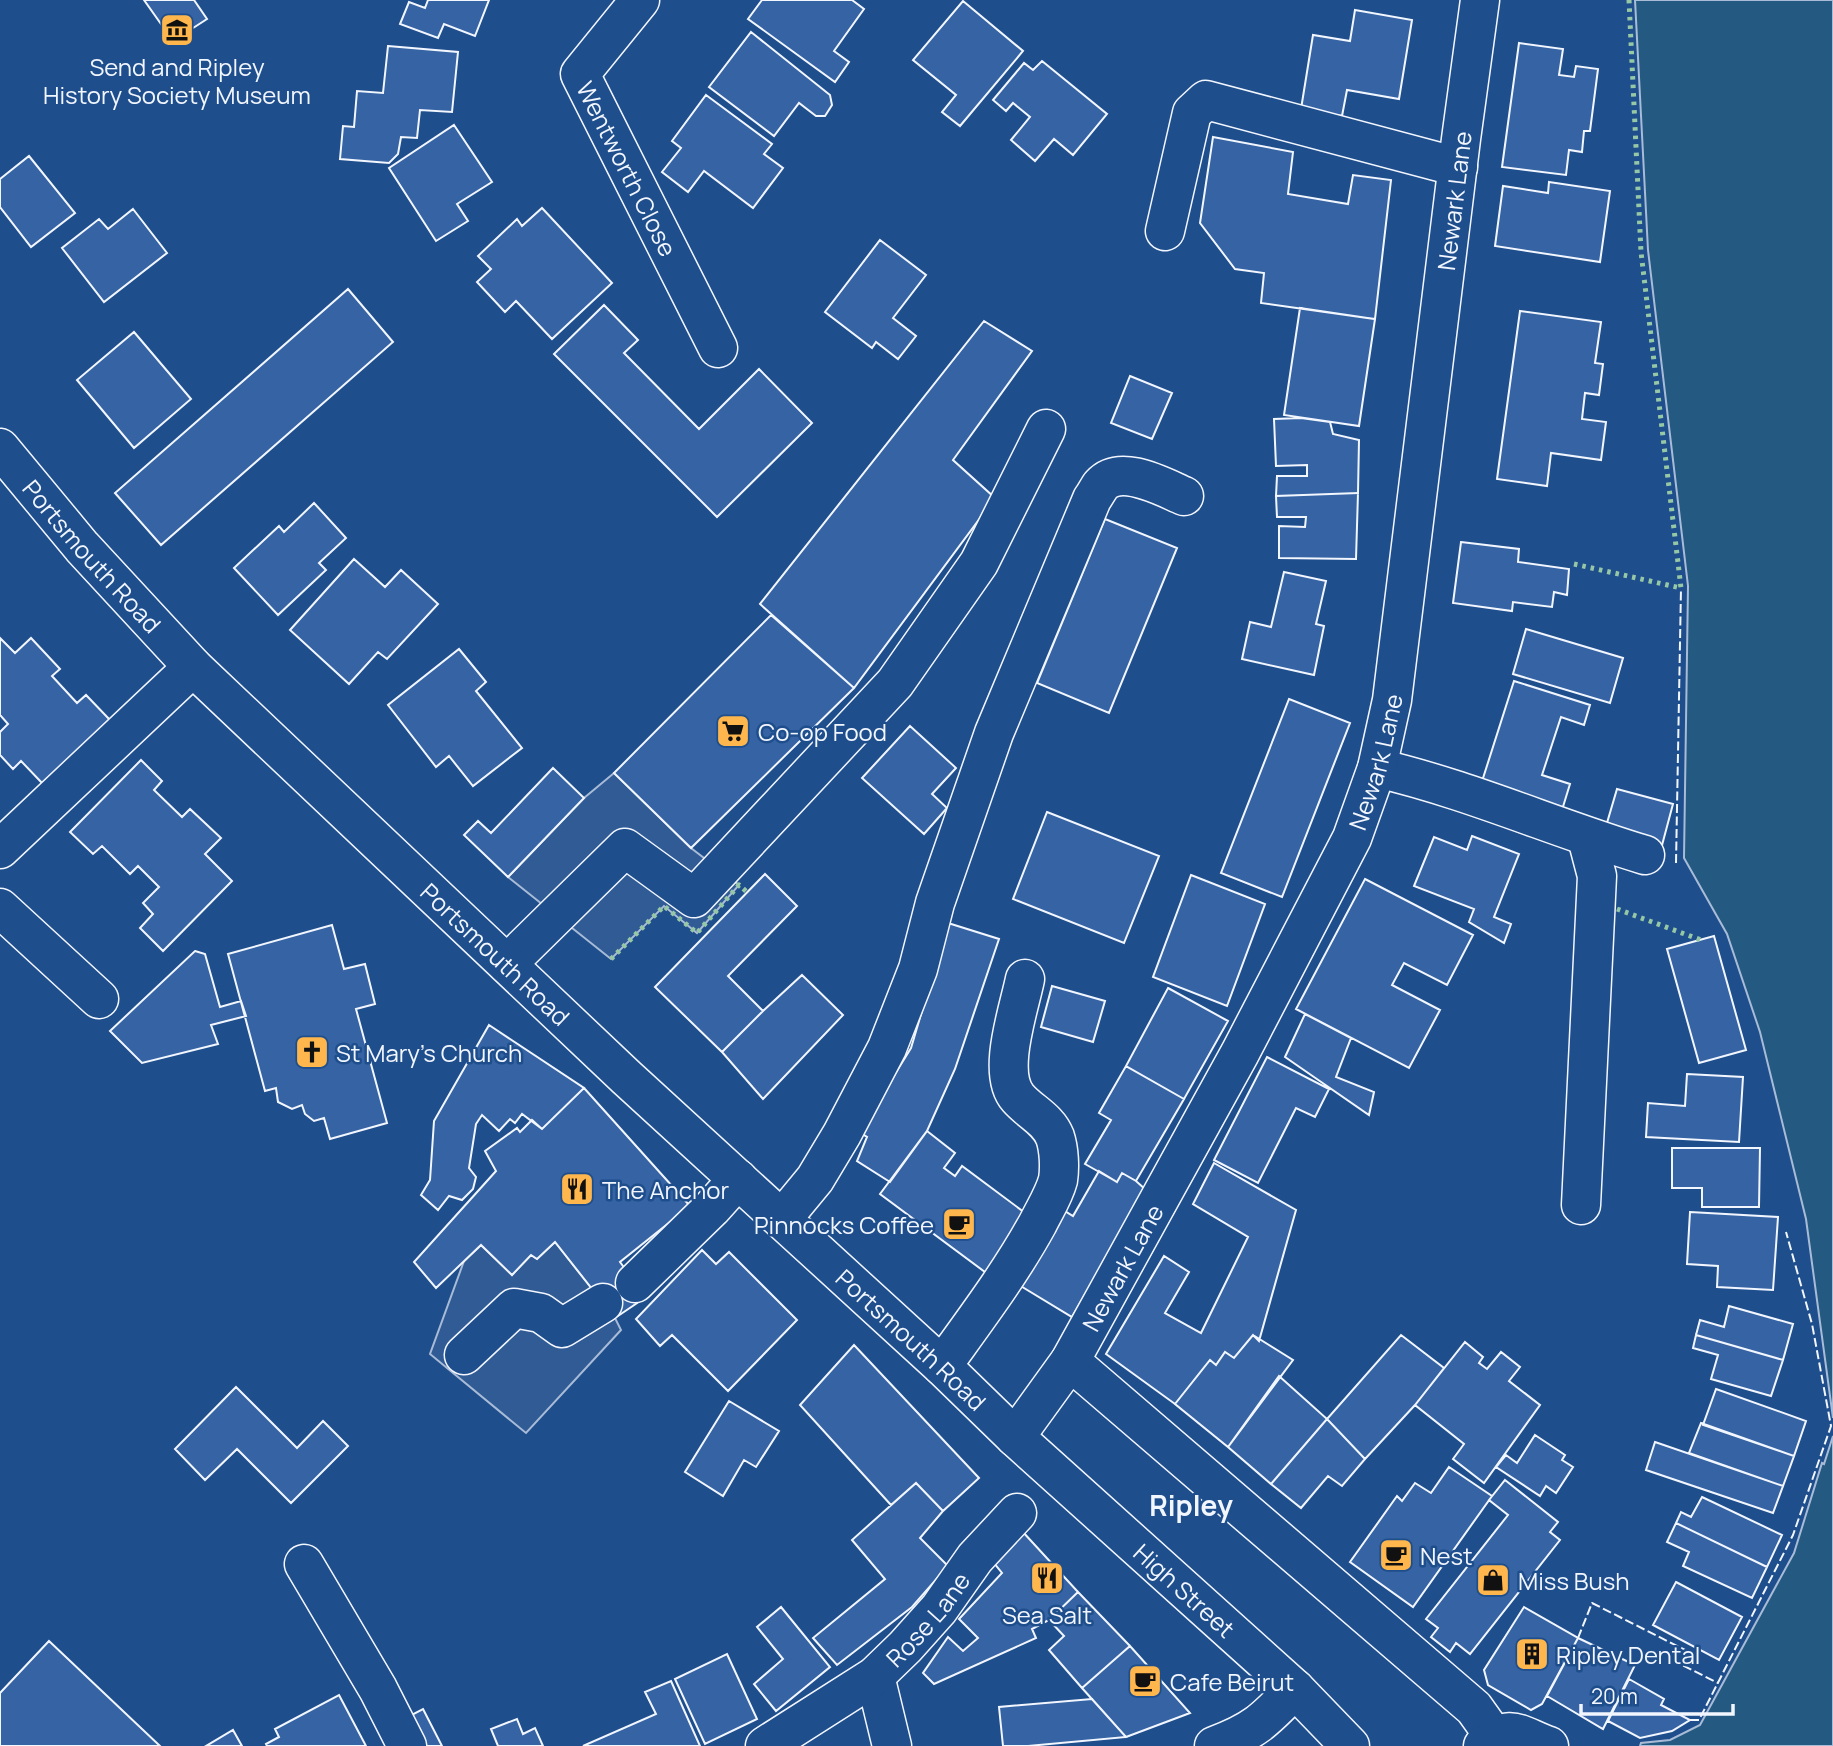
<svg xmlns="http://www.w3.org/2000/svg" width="1833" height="1746" font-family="Manrope,sans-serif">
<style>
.green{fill:#245a82;stroke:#a8bbd7;stroke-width:2}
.parking{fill:#305b95;stroke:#a8bbd7;stroke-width:2}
.building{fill:#3563a3;stroke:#f2f6ff;stroke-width:2}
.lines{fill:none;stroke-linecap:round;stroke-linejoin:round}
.minor-casing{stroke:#f2f6ff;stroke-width:41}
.major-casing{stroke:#f2f6ff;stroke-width:41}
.minor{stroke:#1f4e8c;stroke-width:38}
.major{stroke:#1f4e8c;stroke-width:38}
.hedge{stroke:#97c8a6;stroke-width:5;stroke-dasharray:3.5 5;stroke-linecap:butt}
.fence{stroke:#f2f6ff;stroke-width:2;stroke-dasharray:9 3.5;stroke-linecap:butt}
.labels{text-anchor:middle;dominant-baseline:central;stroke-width:5;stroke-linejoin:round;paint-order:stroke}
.poi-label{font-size:24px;fill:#f2f6ff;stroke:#1f4e8c;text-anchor:start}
.street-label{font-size:24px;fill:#f2f6ff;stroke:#1f4e8c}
.quarter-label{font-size:28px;font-weight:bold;fill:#f2f6ff;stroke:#1f4e8c}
</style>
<rect width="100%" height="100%" fill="#1f4e8c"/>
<!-- green -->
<path class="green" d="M 1635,0 L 1833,0 L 1833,1418 L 1806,1219 L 1760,1032 L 1727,934 L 1684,858 L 1688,586 L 1648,250 Z
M 1833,1436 L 1833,1746 L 1640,1746 L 1641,1743 L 1670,1740 L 1700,1725 L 1794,1553 L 1822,1463 L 1824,1464 Z"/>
<!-- parking -->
<path class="parking" d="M 614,773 L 691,848 L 739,885 L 697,933 L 664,906 L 611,959 L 508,877 L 584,798 Z
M 555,1242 L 615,1318 L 621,1330 L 526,1433 L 430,1354 L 464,1261 L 481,1245 L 512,1275 L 531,1255 L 537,1259 Z"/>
<!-- building -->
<path class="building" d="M 144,0 L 194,0 L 207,19 L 173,41 Z
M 428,0 L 489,0 L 475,36 L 444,24 L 438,38 L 400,24 L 409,2 L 425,8 Z
M 762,0 L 852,0 L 864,9 L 834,51 L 849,62 L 835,82 L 748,19 Z
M 963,1 L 1023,51 L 960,126 L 942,112 L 956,95 L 913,60 Z
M 1355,10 L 1412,20 L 1399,99 L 1347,90 L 1342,116 L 1301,109 L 1313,35 L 1350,41 Z
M 751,32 L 830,95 L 832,105 L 825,116 L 816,116 L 799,103 L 774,136 L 709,87 Z
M 1519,43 L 1563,49 L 1559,75 L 1574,77 L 1576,66 L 1598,69 L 1590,131 L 1584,131 L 1582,152 L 1569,150 L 1566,175 L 1502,167 Z
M 388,46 L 458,52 L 452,112 L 420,110 L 417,138 L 401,137 L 398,154 L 389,163 L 340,159 L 343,126 L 354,127 L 357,91 L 383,93 Z
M 1042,61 L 1107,114 L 1073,155 L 1054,139 L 1035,161 L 1011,140 L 1030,117 L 1013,103 L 1006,111 L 993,100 L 1024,63 L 1033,70 Z
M 706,95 L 772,144 L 764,154 L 783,168 L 753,208 L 704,171 L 688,192 L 662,172 L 681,148 L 672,141 Z
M 454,125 L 492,182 L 457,204 L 468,221 L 436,241 L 389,168 Z
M 1213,137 L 1293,152 L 1288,194 L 1348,204 L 1353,175 L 1391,180 L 1375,319 L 1261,303 L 1264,273 L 1235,269 L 1200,223 Z
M 29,156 L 75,213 L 31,247 L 0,207 L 0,179 Z
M 1549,182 L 1610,191 L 1600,262 L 1495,246 L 1503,186 L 1548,193 Z
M 542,208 L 612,283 L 552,339 L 516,301 L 505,312 L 477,282 L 491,269 L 478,256 L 517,219 L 522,226 Z
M 133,209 L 167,253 L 104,302 L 62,248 L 99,219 L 108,229 Z
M 880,240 L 926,275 L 893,318 L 916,336 L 898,359 L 876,342 L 872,348 L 825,312 Z
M 348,289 L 393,342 L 161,545 L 115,493 Z
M 604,305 L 638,340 L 624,353 L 699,429 L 759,369 L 812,423 L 717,517 L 554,354 Z
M 1300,308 L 1375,319 L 1359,426 L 1284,415 Z
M 1520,311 L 1601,322 L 1595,363 L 1603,364 L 1599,395 L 1585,393 L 1582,419 L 1606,422 L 1601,460 L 1551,453 L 1547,486 L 1497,479 Z
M 984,321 L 1032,351 L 953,460 L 995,498 L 854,688 L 760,604 Z
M 134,332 L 191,399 L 134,448 L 77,380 Z
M 1130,376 L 1172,393 L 1152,439 L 1111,423 Z
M 1301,418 L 1330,422 L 1333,434 L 1359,440 L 1358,493 L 1276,496 L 1277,476 L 1307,476 L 1307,465 L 1276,466 L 1274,419 Z
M 1358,493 L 1356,559 L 1279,558 L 1279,526 L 1305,527 L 1306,517 L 1277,517 L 1276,496 Z
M 314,503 L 346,538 L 319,563 L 326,570 L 278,615 L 234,568 L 279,526 L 284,532 Z
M 1105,519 L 1177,548 L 1109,713 L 1037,683 Z
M 1461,542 L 1519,549 L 1518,562 L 1569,569 L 1567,595 L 1554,592 L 1552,607 L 1513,602 L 1512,611 L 1453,603 Z
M 354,559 L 385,587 L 401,570 L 438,604 L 387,659 L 378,652 L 349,684 L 290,630 Z
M 1284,572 L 1326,581 L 1316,624 L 1324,626 L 1314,675 L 1242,659 L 1250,622 L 1271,627 Z
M 771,615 L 854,688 L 691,848 L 614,773 Z
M 1526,629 L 1623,658 L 1610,703 L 1513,674 Z
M 0,638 L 15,653 L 31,638 L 60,669 L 52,676 L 77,703 L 86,695 L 110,720 L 43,784 L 21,761 L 13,769 L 0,755 L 0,732 L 8,724 L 0,715 Z
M 459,649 L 486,682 L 476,691 L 522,748 L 473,786 L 449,756 L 436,767 L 388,705 Z
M 1514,681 L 1590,705 L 1584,725 L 1561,717 L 1542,775 L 1570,784 L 1558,823 L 1477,797 Z
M 1289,699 L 1350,723 L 1282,897 L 1221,873 Z
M 910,726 L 956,768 L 932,794 L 947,808 L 924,834 L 862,778 Z
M 141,760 L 162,781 L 154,790 L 182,817 L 190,809 L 221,838 L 205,854 L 232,881 L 163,951 L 140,928 L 153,914 L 143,903 L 159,887 L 138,866 L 130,874 L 102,846 L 93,854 L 70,832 Z
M 553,768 L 584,798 L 508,877 L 464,835 L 478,821 L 491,833 Z
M 1617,789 L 1673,804 L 1661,849 L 1604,833 Z
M 1047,812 L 1159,856 L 1124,943 L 1013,899 Z
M 1472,836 L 1519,854 L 1494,917 L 1511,924 L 1504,943 L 1469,922 L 1474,909 L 1414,886 L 1434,837 L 1467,850 Z
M 765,874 L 797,906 L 728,976 L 763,1011 L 722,1052 L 655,987 Z
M 1191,875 L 1265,904 L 1227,1006 L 1153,977 Z
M 1365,879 L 1473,935 L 1447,985 L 1404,963 L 1392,985 L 1440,1010 L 1409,1068 L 1296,1009 Z
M 948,923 L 999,939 L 955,1069 L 927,1131 L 890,1182 L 857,1161 L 867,1137 L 859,1132 L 911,1048 Z
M 332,925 L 344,969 L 365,964 L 375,1004 L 356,1009 L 387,1123 L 330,1139 L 324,1118 L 314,1121 L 305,1114 L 302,1105 L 292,1109 L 278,1102 L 276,1088 L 265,1091 L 228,954 Z
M 1714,936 L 1746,1050 L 1699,1063 L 1667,949 Z
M 195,951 L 205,954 L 220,1007 L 241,1001 L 246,1016 L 211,1025 L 218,1044 L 142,1063 L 110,1031 Z
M 802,975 L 843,1015 L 763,1099 L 722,1052 L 763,1011 Z
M 1052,986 L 1105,1001 L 1093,1042 L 1041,1027 Z
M 1168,988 L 1228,1021 L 1184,1099 L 1126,1066 Z
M 1305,1014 L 1351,1038 L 1336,1077 L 1374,1092 L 1369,1115 L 1285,1057 Z
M 489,1025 L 584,1088 L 542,1129 L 522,1114 L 515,1123 L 510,1119 L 499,1131 L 482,1115 L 476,1124 L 469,1168 L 476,1177 L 473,1189 L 462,1200 L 449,1196 L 438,1210 L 421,1195 L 430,1180 L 434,1121 Z
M 1267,1057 L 1329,1089 L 1315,1117 L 1296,1108 L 1258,1183 L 1214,1160 Z
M 1126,1066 L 1184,1099 L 1136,1181 L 1122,1173 L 1117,1182 L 1085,1164 L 1111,1120 L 1099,1113 Z
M 1687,1074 L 1743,1077 L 1739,1142 L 1646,1137 L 1648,1103 L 1685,1106 Z
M 584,1088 L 690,1206 L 620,1262 L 646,1297 L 615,1318 L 555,1242 L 537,1259 L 531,1255 L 512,1275 L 481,1245 L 436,1288 L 414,1262 L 496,1171 L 485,1151 L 517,1128 L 520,1132 L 532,1120 L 542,1129 Z
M 927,1131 L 955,1153 L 944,1168 L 955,1176 L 962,1166 L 1036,1221 L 993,1278 L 880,1194 Z
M 1672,1148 L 1760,1148 L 1759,1207 L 1702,1207 L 1702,1188 L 1672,1188 Z
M 1214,1163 L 1296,1210 L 1259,1341 L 1253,1335 L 1234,1358 L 1225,1352 L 1216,1365 L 1210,1360 L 1175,1404 L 1106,1354 L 1164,1256 L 1189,1272 L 1165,1313 L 1201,1333 L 1248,1237 L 1193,1204 Z
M 1099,1171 L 1117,1182 L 1122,1173 L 1136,1181 L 1146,1190 L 1072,1317 L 1019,1285 L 1063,1210 L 1073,1216 Z
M 1690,1212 L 1778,1217 L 1773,1290 L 1717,1287 L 1718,1266 L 1687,1264 Z
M 702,1250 L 716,1264 L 729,1252 L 797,1320 L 728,1391 L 672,1335 L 660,1346 L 636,1319 Z
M 1729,1306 L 1793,1324 L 1783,1360 L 1696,1335 L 1700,1320 L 1724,1327 Z
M 1253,1335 L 1293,1360 L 1228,1447 L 1175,1404 L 1210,1360 L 1216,1365 L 1225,1352 L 1234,1358 Z
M 1401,1335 L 1444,1368 L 1415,1405 L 1365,1459 L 1327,1419 Z
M 1696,1335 L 1783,1360 L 1771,1396 L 1711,1379 L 1718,1355 L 1693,1348 Z
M 1465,1342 L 1483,1357 L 1479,1363 L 1487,1369 L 1501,1352 L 1520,1367 L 1509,1381 L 1540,1405 L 1484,1483 L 1453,1459 L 1464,1444 L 1415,1405 Z
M 854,1345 L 979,1478 L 943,1511 L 916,1483 L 891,1505 L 800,1405 Z
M 1279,1376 L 1327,1419 L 1271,1484 L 1228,1447 Z
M 236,1387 L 297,1448 L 323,1421 L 348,1446 L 291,1503 L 237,1449 L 205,1480 L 175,1449 Z
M 1716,1389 L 1806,1421 L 1794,1456 L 1703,1425 Z
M 729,1401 L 779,1431 L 756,1467 L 744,1460 L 723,1496 L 685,1472 Z
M 1327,1419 L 1365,1459 L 1342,1486 L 1328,1476 L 1301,1508 L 1271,1484 Z
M 1701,1423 L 1794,1456 L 1783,1486 L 1689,1453 Z
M 1535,1435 L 1565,1455 L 1562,1460 L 1573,1467 L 1556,1493 L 1546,1486 L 1540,1496 L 1496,1467 L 1506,1455 L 1517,1463 Z
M 1655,1442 L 1783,1486 L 1773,1513 L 1646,1470 Z
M 1449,1467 L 1492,1496 L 1413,1607 L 1350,1562 L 1397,1496 L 1402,1501 L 1415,1483 L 1431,1493 Z
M 1505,1480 L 1558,1522 L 1550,1532 L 1560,1540 L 1470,1654 L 1456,1643 L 1450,1652 L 1431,1637 L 1438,1628 L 1426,1619 L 1508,1515 L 1489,1500 Z
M 916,1483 L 943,1511 L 920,1538 L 948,1566 L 912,1607 L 837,1665 L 813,1638 L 885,1579 L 852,1540 Z
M 1702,1497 L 1782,1535 L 1767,1567 L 1676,1523 L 1681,1512 L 1691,1517 Z
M 1676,1523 L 1767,1567 L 1752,1598 L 1683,1566 L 1689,1552 L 1667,1542 Z
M 1022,1531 L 1078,1592 L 1049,1620 L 1032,1629 L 1036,1638 L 934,1684 L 923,1673 L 948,1637 L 963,1651 L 978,1638 L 959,1619 L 1002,1573 L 994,1563 Z
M 1676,1582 L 1742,1617 L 1719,1660 L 1653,1625 Z
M 1078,1592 L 1130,1646 L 1082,1688 L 1049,1650 L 1064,1636 L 1049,1620 Z
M 781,1607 L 830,1667 L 776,1711 L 754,1684 L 783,1659 L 757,1627 Z
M 1524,1607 L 1578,1638 L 1542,1704 L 1531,1710 L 1488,1685 L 1484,1670 Z
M 1578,1638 L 1635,1665 L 1603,1729 L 1547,1696 Z
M 49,1641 L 160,1746 L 0,1746 L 0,1693 Z
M 1130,1646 L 1190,1713 L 1126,1737 L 1082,1688 Z
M 727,1654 L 757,1719 L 705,1744 L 675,1679 Z
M 1629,1679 L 1664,1699 L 1661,1705 L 1690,1720 L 1672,1731 L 1640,1738 L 1608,1721 Z
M 671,1681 L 700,1746 L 583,1746 L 656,1714 L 645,1692 Z
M 339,1695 L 366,1746 L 267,1746 L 266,1744 L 279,1737 L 275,1729 Z
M 1092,1699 L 1126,1737 L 1028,1746 L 1003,1746 L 999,1707 Z
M 423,1709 L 442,1746 L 413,1746 L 400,1721 Z
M 517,1719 L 523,1734 L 535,1728 L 543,1746 L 498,1746 L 491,1729 Z
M 233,1730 L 242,1746 L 206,1746 Z"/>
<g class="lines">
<!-- minor casing -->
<g class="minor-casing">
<g id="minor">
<path id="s1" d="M 640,0 L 580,74 L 718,348"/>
<path d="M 1165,231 L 1192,113 L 1206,100 L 1458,167"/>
<path d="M 1377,768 C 1468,789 1555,828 1645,855"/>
<path d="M 0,849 L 193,667"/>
<path d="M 0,908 L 99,999"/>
<path d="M 507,964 L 625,848 L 694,898 L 895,683 L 979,563 L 1046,429"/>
<path d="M 1581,1205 L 1597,876 L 1587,838"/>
<path d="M 782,1219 L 815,1179 L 842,1134 L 887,1048 L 918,969 L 935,903 L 994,733 L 1092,499 C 1095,495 1098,489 1101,485 C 1121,463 1163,487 1184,496"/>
<path d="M 635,1283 L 712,1208 L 738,1179"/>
<path d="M 464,1355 L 514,1308 L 541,1313 L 562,1328 L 603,1303"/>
<path d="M 1070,1361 L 1474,1708 L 1494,1736"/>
<path d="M 942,1366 C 975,1320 1010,1274 1038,1223 C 1045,1209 1054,1195 1058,1180 C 1060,1167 1059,1149 1055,1137 C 1048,1119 1030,1112 1018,1098 C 996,1073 1019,1009 1025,979"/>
<path d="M 304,1564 L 378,1689 L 407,1746"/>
<path d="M 875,1676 L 892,1746"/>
<path id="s2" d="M 765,1746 L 875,1676 L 905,1647 L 939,1609 L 975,1558 L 1017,1513"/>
<path d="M 1214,1746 C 1255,1731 1265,1720 1295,1689"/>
<path d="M 1483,1746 C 1511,1721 1520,1736 1549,1746"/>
</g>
</g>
<!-- major casing -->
<g class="major-casing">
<g id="major">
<path id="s3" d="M 0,448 L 82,547 L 193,667 L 626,1077 L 942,1366 L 1015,1437 L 1295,1689 L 1350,1746"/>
<path id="s4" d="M 1015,1437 L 1070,1361 L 1240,1053 L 1352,838 L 1377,768 L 1392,700 L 1461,139 L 1480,0"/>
</g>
</g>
<!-- minor -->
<use href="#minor" class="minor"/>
<!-- major -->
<use href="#major" class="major"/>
<!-- hedge -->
<path class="hedge" d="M 1574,564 L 1681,588 L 1641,252 L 1629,0
M 1617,909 L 1701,940
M 611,959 L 664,906 L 697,933 L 739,885 L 747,892"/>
<!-- fence -->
<path class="fence" d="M 1676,863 L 1681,588
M 1578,1638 L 1592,1603 L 1689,1652 L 1682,1665 L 1718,1683
M 1690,1720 L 1699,1720 L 1793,1535 L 1831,1426 L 1812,1324 L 1786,1232"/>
</g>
<!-- icons -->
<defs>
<g id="museum-square" transform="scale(1.75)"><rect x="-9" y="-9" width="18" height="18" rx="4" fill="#ffb74d" stroke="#1f4e8c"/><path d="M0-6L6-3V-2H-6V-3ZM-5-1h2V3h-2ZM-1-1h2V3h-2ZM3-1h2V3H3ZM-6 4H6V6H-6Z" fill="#111"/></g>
<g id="supermarket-square" transform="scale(1.75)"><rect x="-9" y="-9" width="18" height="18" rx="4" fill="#ffb74d" stroke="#1f4e8c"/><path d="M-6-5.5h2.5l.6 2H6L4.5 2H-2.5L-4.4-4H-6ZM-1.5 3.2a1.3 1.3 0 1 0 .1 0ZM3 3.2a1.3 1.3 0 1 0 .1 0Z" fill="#111"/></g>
<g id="church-square" transform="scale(1.75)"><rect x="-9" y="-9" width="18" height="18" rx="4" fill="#ffb74d" stroke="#1f4e8c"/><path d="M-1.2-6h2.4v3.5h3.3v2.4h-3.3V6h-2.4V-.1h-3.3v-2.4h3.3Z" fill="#111"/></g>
<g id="restaurant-square" transform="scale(1.75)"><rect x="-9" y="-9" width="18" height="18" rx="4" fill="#ffb74d" stroke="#1f4e8c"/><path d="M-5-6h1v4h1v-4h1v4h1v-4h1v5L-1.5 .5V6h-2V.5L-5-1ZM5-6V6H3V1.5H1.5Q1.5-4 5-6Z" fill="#111"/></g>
<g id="cafe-square" transform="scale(1.75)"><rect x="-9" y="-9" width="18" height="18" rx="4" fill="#ffb74d" stroke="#1f4e8c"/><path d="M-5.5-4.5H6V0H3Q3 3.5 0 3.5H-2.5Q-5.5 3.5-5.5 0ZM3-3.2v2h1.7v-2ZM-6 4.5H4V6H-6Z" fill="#111"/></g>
<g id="shop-square" transform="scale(1.75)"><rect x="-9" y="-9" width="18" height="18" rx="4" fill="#ffb74d" stroke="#1f4e8c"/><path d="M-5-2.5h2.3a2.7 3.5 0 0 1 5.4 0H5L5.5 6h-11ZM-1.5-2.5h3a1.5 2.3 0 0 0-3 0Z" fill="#111"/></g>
<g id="building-square" transform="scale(1.75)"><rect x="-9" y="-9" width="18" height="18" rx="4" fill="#ffb74d" stroke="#1f4e8c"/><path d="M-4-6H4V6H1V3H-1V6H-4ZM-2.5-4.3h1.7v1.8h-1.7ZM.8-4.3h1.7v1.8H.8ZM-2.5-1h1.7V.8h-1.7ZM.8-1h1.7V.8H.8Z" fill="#111"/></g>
</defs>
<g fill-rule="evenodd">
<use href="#museum-square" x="177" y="30"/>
<use href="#supermarket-square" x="733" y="731"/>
<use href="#church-square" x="312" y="1052"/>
<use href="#restaurant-square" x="577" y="1189"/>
<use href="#cafe-square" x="959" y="1224"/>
<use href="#cafe-square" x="1396" y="1555"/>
<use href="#restaurant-square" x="1047" y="1578"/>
<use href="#shop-square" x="1493" y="1580"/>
<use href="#building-square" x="1532" y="1654"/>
<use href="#cafe-square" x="1145" y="1681"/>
</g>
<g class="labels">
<!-- poi labels -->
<g class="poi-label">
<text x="177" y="66" text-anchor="middle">Send and Ripley<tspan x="177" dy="28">History Society Museum</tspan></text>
<text x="758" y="731">Co-op Food</text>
<text x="336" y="1052">St Mary's Church</text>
<text x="602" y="1189">The Anchor</text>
<text x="934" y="1224" text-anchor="end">Pinnocks Coffee</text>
<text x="1420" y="1555">Nest</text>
<text x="1518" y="1580">Miss Bush</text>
<text x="1047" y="1614" text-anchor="middle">Sea Salt</text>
<text x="1556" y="1654">Ripley Dental</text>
<text x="1170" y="1681">Cafe Beirut</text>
</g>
<!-- street labels -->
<g class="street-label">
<text stroke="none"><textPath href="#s1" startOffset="201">Wentworth Close</textPath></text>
<text stroke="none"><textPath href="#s4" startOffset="1335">Newark Lane</textPath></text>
<text stroke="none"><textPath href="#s3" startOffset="142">Portsmouth Road</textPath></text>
<text stroke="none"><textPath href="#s4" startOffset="768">Newark Lane</textPath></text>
<text stroke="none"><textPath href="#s3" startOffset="709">Portsmouth Road</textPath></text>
<text stroke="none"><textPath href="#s4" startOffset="201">Newark Lane</textPath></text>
<text stroke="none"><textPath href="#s3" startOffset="1276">Portsmouth Road</textPath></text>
<text stroke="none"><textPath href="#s3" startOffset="1647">High Street</textPath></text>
<text stroke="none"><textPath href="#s2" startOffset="208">Rose Lane</textPath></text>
</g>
<!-- quarter labels -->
<g class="quarter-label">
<text x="1191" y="1505">Ripley</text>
</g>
</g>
<!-- scale -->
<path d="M1581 1704v10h152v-10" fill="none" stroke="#f2f6ff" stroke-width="3.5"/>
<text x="1591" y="1704" font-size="21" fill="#f2f6ff" stroke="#1f4e8c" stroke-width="5" paint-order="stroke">20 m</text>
</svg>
